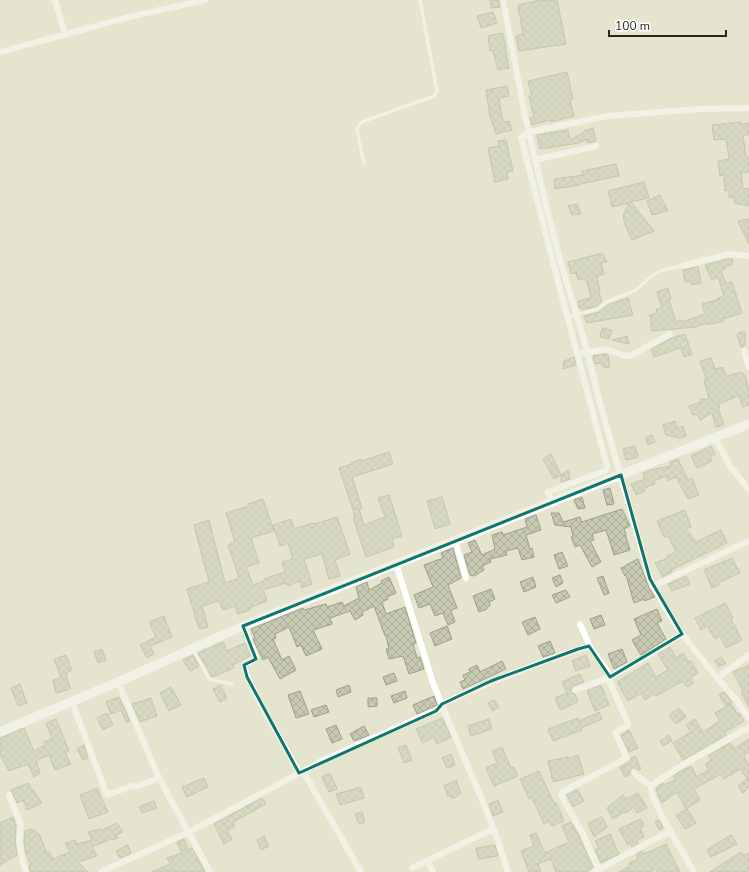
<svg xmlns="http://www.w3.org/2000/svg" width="749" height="872" font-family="'Nunito Sans',sans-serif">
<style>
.building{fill:url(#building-cross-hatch);stroke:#9fa08a}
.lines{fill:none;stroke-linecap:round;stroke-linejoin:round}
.street-tunnel{stroke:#bfbfac;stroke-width:6;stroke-dasharray:6 3;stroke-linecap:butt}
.lane{stroke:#fff;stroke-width:3}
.street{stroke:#fff;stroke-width:6}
.secondary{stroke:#fff;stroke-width:9}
.marked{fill:none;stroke:#0f766e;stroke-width:3;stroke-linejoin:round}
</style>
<defs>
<pattern id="building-cross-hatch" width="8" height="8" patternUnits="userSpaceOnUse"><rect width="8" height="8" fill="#c8c9b3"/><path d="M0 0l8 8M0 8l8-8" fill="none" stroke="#acad9a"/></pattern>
</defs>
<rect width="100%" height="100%" fill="#e5e5cf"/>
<!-- building -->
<path class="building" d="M 490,0 L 499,0 L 500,7 L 491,8 Z
M 541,0 L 557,0 L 566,44 L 519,51 L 516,36 L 523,34 L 518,5 Z
M 493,12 L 497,23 L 481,28 L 477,16 Z
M 503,33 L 506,48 L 505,48 L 509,68 L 498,70 L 493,50 L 490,51 L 488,36 Z
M 567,72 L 573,99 L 570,100 L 574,116 L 551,122 L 550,120 L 532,125 L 530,118 L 534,117 L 529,96 L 532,96 L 528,81 Z
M 507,86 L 509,96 L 499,98 L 503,122 L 509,121 L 512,130 L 496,134 L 490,116 L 486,90 Z
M 741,122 L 742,124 L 749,123 L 749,135 L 743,135 L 746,157 L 749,157 L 749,172 L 741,173 L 743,189 L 749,188 L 749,206 L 734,203 L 735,197 L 729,198 L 729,190 L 725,191 L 724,175 L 720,176 L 718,161 L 729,159 L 726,139 L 714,140 L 712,125 Z
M 593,128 L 596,141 L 587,143 L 587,139 L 579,143 L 540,149 L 537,135 L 568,130 L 570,140 L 583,133 L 584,131 Z
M 506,140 L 513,171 L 507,172 L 508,179 L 495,182 L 488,148 L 499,146 L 498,141 Z
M 616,164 L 619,176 L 580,184 L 580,185 L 555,189 L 554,179 L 583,175 L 582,171 Z
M 644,182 L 649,198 L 631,202 L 654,231 L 632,240 L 625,225 L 623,215 L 629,203 L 612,207 L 608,191 Z
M 660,195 L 668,211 L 652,215 L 647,201 Z
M 577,204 L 581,214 L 572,215 L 568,206 Z
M 749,219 L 749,244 L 738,221 Z
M 602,253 L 607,262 L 601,263 L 604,274 L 597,276 L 600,292 L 599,293 L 602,301 L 597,306 L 582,310 L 581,307 L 579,308 L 578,301 L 591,298 L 586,278 L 578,280 L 576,273 L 571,274 L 568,262 Z
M 728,259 L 732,259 L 733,264 L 725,267 L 726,268 L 721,271 L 726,283 L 732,282 L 742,313 L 723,319 L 724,321 L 708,325 L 708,323 L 695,327 L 652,331 L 650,315 L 657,313 L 656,309 L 662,308 L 657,292 L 668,288 L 671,299 L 669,300 L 676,322 L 681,320 L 682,322 L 705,314 L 702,304 L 720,299 L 718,298 L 724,296 L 718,277 L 712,280 L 705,265 Z
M 698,267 L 701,283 L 692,285 L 690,281 L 685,282 L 683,270 Z
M 628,298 L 633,315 L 587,323 L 584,316 L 599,312 L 608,305 Z
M 602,328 L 612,330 L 609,339 L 600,337 Z
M 740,332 L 745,332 L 745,345 L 741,347 L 737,335 Z
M 685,334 L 692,354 L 684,357 L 681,348 L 654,357 L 651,349 L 672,338 Z
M 627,336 L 629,344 L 612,340 Z
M 606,354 L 608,355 L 610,367 L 604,368 L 600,363 L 595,364 L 593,356 Z
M 574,357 L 576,365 L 563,369 L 564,361 Z
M 711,358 L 715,369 L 723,367 L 726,376 L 742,372 L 743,375 L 745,375 L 749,390 L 749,405 L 743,407 L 740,400 L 740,395 L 719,404 L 720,407 L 718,407 L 724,425 L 716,427 L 712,413 L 700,420 L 697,414 L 693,415 L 689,406 L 701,402 L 701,399 L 709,399 L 704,380 L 706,379 L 700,361 Z
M 675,421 L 677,428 L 683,426 L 686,436 L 679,438 L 666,435 L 663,425 Z
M 652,435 L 655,442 L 648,445 L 645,438 Z
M 635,446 L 638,457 L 626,460 L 623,449 Z
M 711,446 L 715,454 L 710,456 L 712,461 L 697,468 L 691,456 Z
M 389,452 L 393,464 L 352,477 L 362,508 L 359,509 L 364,525 L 385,517 L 378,498 L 389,495 L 402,536 L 392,539 L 394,547 L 366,557 L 354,520 L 354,513 L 339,468 L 352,464 L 351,463 L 361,459 L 361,461 Z
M 551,454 L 561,475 L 554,479 L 543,459 Z
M 678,459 L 688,480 L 692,478 L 699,495 L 688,499 L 676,477 L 668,481 L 666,476 L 654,481 L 655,484 L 644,488 L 645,491 L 636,495 L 631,484 L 645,479 L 643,473 L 650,470 L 671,466 L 670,462 Z
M 568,470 L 570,479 L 561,482 L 561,475 Z
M 610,488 L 614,504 L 607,505 L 603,490 Z
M 442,497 L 450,524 L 435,529 L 427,501 Z
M 582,497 L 585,508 L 578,509 L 574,500 Z
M 263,499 L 274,531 L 251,538 L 259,563 L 246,567 L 253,585 L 264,581 L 264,579 L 285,572 L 282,562 L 293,559 L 288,543 L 280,546 L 273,525 L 291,519 L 294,529 L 313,523 L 314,524 L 337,517 L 350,554 L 335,560 L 340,576 L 329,579 L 322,554 L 304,559 L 312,584 L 302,588 L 300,581 L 288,586 L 286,583 L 263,590 L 267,601 L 249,608 L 250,610 L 238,614 L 235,606 L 223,610 L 219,601 L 202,606 L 208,627 L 199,629 L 187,589 L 209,582 L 194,525 L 209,520 L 225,583 L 239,578 L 228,545 L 235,542 L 226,513 L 249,506 L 248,504 Z
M 622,509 L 630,526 L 624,529 L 626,534 L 625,534 L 630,550 L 614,555 L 606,530 L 592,534 L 594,540 L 590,541 L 601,562 L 592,567 L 580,545 L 575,547 L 571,537 L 573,536 L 571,527 L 555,525 L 551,513 L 559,513 L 563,522 L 580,517 L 582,522 Z
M 685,510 L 691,527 L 686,529 L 696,542 L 721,530 L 727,543 L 671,570 L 672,572 L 663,577 L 655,563 L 668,558 L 667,556 L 676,552 L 668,536 L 664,537 L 657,521 Z
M 536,515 L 541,530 L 526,535 L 530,549 L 532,548 L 534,557 L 522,560 L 518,548 L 506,551 L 507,555 L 490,559 L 491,562 L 482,566 L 484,570 L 474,576 L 470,575 L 464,555 L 472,552 L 468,543 L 475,540 L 482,555 L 495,549 L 492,535 L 502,532 L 503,535 L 527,527 L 525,519 Z
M 453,548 L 461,578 L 448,585 L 457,608 L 451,610 L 455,622 L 448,625 L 443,613 L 435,616 L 430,604 L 419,608 L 414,595 L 433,587 L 424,565 L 443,558 L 441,553 Z
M 562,552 L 568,566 L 559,569 L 554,555 Z
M 732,558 L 740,573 L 718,583 L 719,585 L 712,588 L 704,570 Z
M 638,559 L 649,588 L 655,597 L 644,601 L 644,599 L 634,603 L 626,575 L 625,576 L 621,568 L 626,566 L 626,565 Z
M 560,575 L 563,583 L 556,587 L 552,578 Z
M 603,576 L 609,593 L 604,595 L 597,578 Z
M 686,576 L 690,584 L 672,591 L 668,584 Z
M 389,577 L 396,593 L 387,597 L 388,599 L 382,602 L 386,614 L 405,607 L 416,643 L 413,644 L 417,658 L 420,657 L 424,669 L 409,674 L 403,656 L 389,659 L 386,649 L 389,649 L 386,636 L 385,636 L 374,606 L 362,612 L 363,615 L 355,620 L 350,611 L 330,618 L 332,624 L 313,630 L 322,649 L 306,656 L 301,645 L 297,647 L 289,627 L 275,634 L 276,638 L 273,639 L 282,660 L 289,656 L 296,670 L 280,679 L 268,657 L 263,660 L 253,639 L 255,638 L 251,629 L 303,608 L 304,610 L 326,604 L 327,607 L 342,602 L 344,606 L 359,598 L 356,587 L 367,582 L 369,590 L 382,583 L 381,581 Z
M 533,577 L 536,587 L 524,592 L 520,582 Z
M 491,589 L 495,599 L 489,602 L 490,606 L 486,607 L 487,609 L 479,612 L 473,596 Z
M 566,590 L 570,597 L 556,603 L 552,595 Z
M 725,603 L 733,618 L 731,619 L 742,640 L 726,648 L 720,636 L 715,639 L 707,626 L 701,630 L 695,618 Z
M 657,609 L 662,621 L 657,623 L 666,639 L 641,655 L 632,640 L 641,635 L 634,619 Z
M 601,615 L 605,625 L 594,629 L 590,619 Z
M 164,616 L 172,637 L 150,646 L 154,654 L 147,658 L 140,645 L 156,637 L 149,622 Z
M 535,617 L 540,629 L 528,635 L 522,622 Z
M 447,626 L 452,639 L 435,646 L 430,633 Z
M 550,641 L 555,653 L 543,657 L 538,646 Z
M 223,642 L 227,651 L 245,643 L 250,656 L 233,665 L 234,668 L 213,677 L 211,676 L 205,663 L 204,663 L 198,653 Z
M 670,647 L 676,658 L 683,653 L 689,662 L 691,661 L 698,673 L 690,678 L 694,683 L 687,687 L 683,681 L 656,696 L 654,694 L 645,700 L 641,693 L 628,701 L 617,682 L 648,663 L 656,677 L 668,670 L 658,654 Z
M 102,649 L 106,660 L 98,663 L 94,652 Z
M 622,649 L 627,662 L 614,669 L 608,654 Z
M 66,655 L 72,670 L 66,673 L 70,689 L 56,693 L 53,680 L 61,678 L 54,659 Z
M 193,655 L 199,666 L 190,671 L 183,660 Z
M 586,655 L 590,666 L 576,671 L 572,661 Z
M 721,657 L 726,663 L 719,667 L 715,661 Z
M 502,661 L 506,669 L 463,689 L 460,682 L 465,680 L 463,675 L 470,672 L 469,669 L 477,665 L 480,672 Z
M 749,665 L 749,707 L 741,692 L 743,691 L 733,672 Z
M 394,673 L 397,681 L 386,685 L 383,677 Z
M 580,674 L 584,682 L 573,686 L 571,690 L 572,693 L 575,694 L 578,702 L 560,710 L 555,698 L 567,693 L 562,682 Z
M 20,684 L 27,703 L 18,706 L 11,688 Z
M 220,685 L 227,698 L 220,702 L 213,689 Z
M 349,685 L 351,692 L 338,697 L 336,690 Z
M 601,685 L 609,705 L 595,711 L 587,691 Z
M 171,687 L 181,705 L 169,711 L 160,693 Z
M 300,691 L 309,714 L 296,718 L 288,695 Z
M 405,691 L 407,698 L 394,703 L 391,696 Z
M 724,692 L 732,702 L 726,706 L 719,695 Z
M 434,696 L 437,705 L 417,714 L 413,705 Z
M 119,697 L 130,721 L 126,722 L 121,710 L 111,714 L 106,702 Z
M 151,698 L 157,716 L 140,722 L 132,704 Z
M 368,698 L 377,698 L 377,706 L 368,707 Z
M 494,700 L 499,707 L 493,711 L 488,703 Z
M 731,704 L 737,714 L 739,713 L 744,721 L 725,732 L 726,735 L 683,760 L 673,743 L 691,732 L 686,725 L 695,719 L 703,732 L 720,721 L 715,713 Z
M 326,705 L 329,712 L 314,717 L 311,710 Z
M 679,708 L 686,717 L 676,724 L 669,715 Z
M 599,712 L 602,719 L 581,728 L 582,730 L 553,741 L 548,729 L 578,718 L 579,721 Z
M 107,713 L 113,725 L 103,730 L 97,718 Z
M 442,718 L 451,737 L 437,744 L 434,737 L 423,743 L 416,729 Z
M 56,719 L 69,751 L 65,753 L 71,764 L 55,770 L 49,755 L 36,761 L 40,773 L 34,777 L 28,764 L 9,771 L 0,755 L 0,738 L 24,728 L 34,751 L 45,745 L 44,742 L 52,739 L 46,723 Z
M 489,719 L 492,729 L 471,736 L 468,726 Z
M 336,725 L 342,739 L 332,743 L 326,729 Z
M 364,726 L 369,735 L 354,741 L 350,734 Z
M 629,730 L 638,748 L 629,752 L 621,735 Z
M 669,735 L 672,741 L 663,746 L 660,741 Z
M 749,739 L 749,752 L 744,755 L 749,766 L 749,787 L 743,793 L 738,786 L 747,779 L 740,769 L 724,779 L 721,774 L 694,789 L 700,800 L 686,809 L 677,792 L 662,803 L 659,798 L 656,788 L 663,783 L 664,785 L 675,780 L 673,776 L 678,773 L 691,766 L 697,777 L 709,770 L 705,764 L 711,760 L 708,756 L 730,743 L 734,749 Z
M 84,745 L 88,758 L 83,760 L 77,749 Z
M 406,745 L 412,760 L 404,763 L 398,748 Z
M 502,747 L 511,768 L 514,767 L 518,776 L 494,786 L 486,768 L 497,763 L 492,751 Z
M 451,754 L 455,765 L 447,768 L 442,758 Z
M 578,755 L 584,774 L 553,782 L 548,761 L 568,757 L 568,759 Z
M 635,756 L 641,769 L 638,770 L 635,768 L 632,768 L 630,771 L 630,774 L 625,777 L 620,767 L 629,762 L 631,758 Z
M 539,771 L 554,803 L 556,803 L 564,821 L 552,826 L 550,821 L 544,824 L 535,804 L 531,798 L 529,799 L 520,779 Z
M 330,773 L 337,789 L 329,792 L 322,777 Z
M 204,778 L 208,787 L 187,797 L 182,787 Z
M 456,780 L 461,793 L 454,798 L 448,796 L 444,786 Z
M 28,783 L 42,803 L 27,810 L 23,800 L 17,803 L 11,790 Z
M 361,787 L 364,798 L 340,805 L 336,794 Z
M 97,788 L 108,812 L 89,819 L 80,795 Z
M 576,790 L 578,790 L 584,801 L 573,807 L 567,795 Z
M 638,793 L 647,808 L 637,813 L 634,807 L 626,813 L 624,812 L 613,819 L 607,808 L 623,795 L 626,799 Z
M 262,798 L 266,804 L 233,822 L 235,826 L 227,831 L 232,839 L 224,844 L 214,824 Z
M 498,800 L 503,812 L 493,816 L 489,804 Z
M 154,801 L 157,808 L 142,813 L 139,807 Z
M 687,809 L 696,823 L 685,829 L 676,815 Z
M 362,812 L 365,822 L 359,824 L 355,814 Z
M 13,817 L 16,826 L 15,841 L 17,855 L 0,865 L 0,823 Z
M 602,817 L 607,827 L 594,837 L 588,823 Z
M 641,819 L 644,826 L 640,828 L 644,837 L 637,840 L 638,843 L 632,847 L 630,844 L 628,845 L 619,829 Z
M 659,820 L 663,828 L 659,830 L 655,821 Z
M 571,822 L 578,834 L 593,867 L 587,872 L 556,872 L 551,859 L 538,864 L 541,872 L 529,872 L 521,851 L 534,846 L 530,835 L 536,833 L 545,853 L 569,842 L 562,826 Z
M 117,823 L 123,832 L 116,835 L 118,838 L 112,840 L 111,839 L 92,847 L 97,856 L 78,862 L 88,872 L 30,872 L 29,866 L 31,865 L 26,854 L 24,841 L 25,831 L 32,829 L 39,834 L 47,853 L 49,852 L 53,859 L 70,852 L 65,843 L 75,840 L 77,844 L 92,840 L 88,832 L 102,829 L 102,830 Z
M 610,834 L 619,854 L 601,863 L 595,850 L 599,848 L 595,841 Z
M 731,835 L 737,844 L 711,857 L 707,850 Z
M 264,836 L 269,846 L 261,850 L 257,840 Z
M 184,839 L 188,850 L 192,848 L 205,872 L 152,872 L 170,864 L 167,858 L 182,853 L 177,842 Z
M 666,844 L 680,872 L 658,872 L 656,869 L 650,872 L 619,872 L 630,866 L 629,863 L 638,859 L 636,855 L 642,851 L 644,854 Z
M 128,845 L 131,853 L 120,858 L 116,851 Z
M 495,845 L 498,856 L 478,859 L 476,848 Z
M 741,852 L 744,855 L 749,853 L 749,872 L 710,872 Z"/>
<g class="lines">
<!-- street-tunnel -->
<path class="street-tunnel" d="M 628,760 L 634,772"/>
<!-- lane -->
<path class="lane" d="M 364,164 L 357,130 L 358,126 L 362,122 L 434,96 L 437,91 L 420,0
M 567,317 L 598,309 L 606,302 L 636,290 L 653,275 L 663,270 L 682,266
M 193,649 L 209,679 L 232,684"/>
<!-- street -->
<path class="street" d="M 55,0 L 65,34
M 503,0 L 525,116 L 545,201 L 560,260 L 583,336 L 601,407 L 650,579 L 665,607 L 679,630 L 717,678 L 734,697 L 749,718
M 0,52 L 133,16 L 205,0
M 535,160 L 596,146
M 682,266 L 728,254 L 749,256
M 744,351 L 749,367
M 578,354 L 606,349 L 622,355 L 630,356 L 670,334
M 715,438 L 731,468 L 749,489
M 552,502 L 548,492 L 605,471 L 607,469 L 607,466 L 560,289 L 521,137 L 529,132 L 608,116 L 700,109 L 749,108
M 455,540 L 466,578
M 653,586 L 749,541
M 580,624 L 591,649 L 605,667 L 610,677
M 243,626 L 256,658 L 244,665 C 246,677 252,686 257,697 C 270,723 286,747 299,773
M 717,678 L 749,655
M 118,682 L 159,778 L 210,872
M 575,690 L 608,678 L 643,659 L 682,634
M 72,702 L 107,795 L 132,786 L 138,786 L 159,778
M 442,704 C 490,682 539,662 589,646
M 443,707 C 465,762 491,815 508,872
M 303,771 L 361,872
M 634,772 L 637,776 L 651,786
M 9,795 L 21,825 L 19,841 L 23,863 L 26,872
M 428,861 L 433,872
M 412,868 L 493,829
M 599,870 L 582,832 L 565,803 L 561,794 L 562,792 L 627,758 L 615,733 L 628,725 L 628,723 L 608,678
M 101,872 L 189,832 L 326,759 L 443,707 L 433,683 L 396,564
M 594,872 L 670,831
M 694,872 C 686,857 649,800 651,786 L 676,769 L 749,727"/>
<!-- secondary -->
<path class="secondary" d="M 0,732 L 118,682 L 243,626 L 396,564 L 749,424"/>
</g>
<!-- marked area -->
<path d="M0 0H749V872H0ZM 621,475 L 650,579 L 682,634 L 610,677 L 589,646 L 578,649 L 491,681 L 442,704 L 436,711 L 299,773 L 247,677 L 244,665 L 256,659 L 243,626 Z" fill="#e5e5cf" fill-opacity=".55" fill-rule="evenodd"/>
<path class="marked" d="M 621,475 L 650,579 L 682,634 L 610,677 L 589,646 L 578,649 L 491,681 L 442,704 L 436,711 L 299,773 L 247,677 L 244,665 L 256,659 L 243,626 Z"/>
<!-- scale -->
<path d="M609 30v6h117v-6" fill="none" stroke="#282820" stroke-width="2"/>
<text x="615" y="30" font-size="12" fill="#282820" stroke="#ffffff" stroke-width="3" paint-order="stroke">100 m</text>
</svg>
